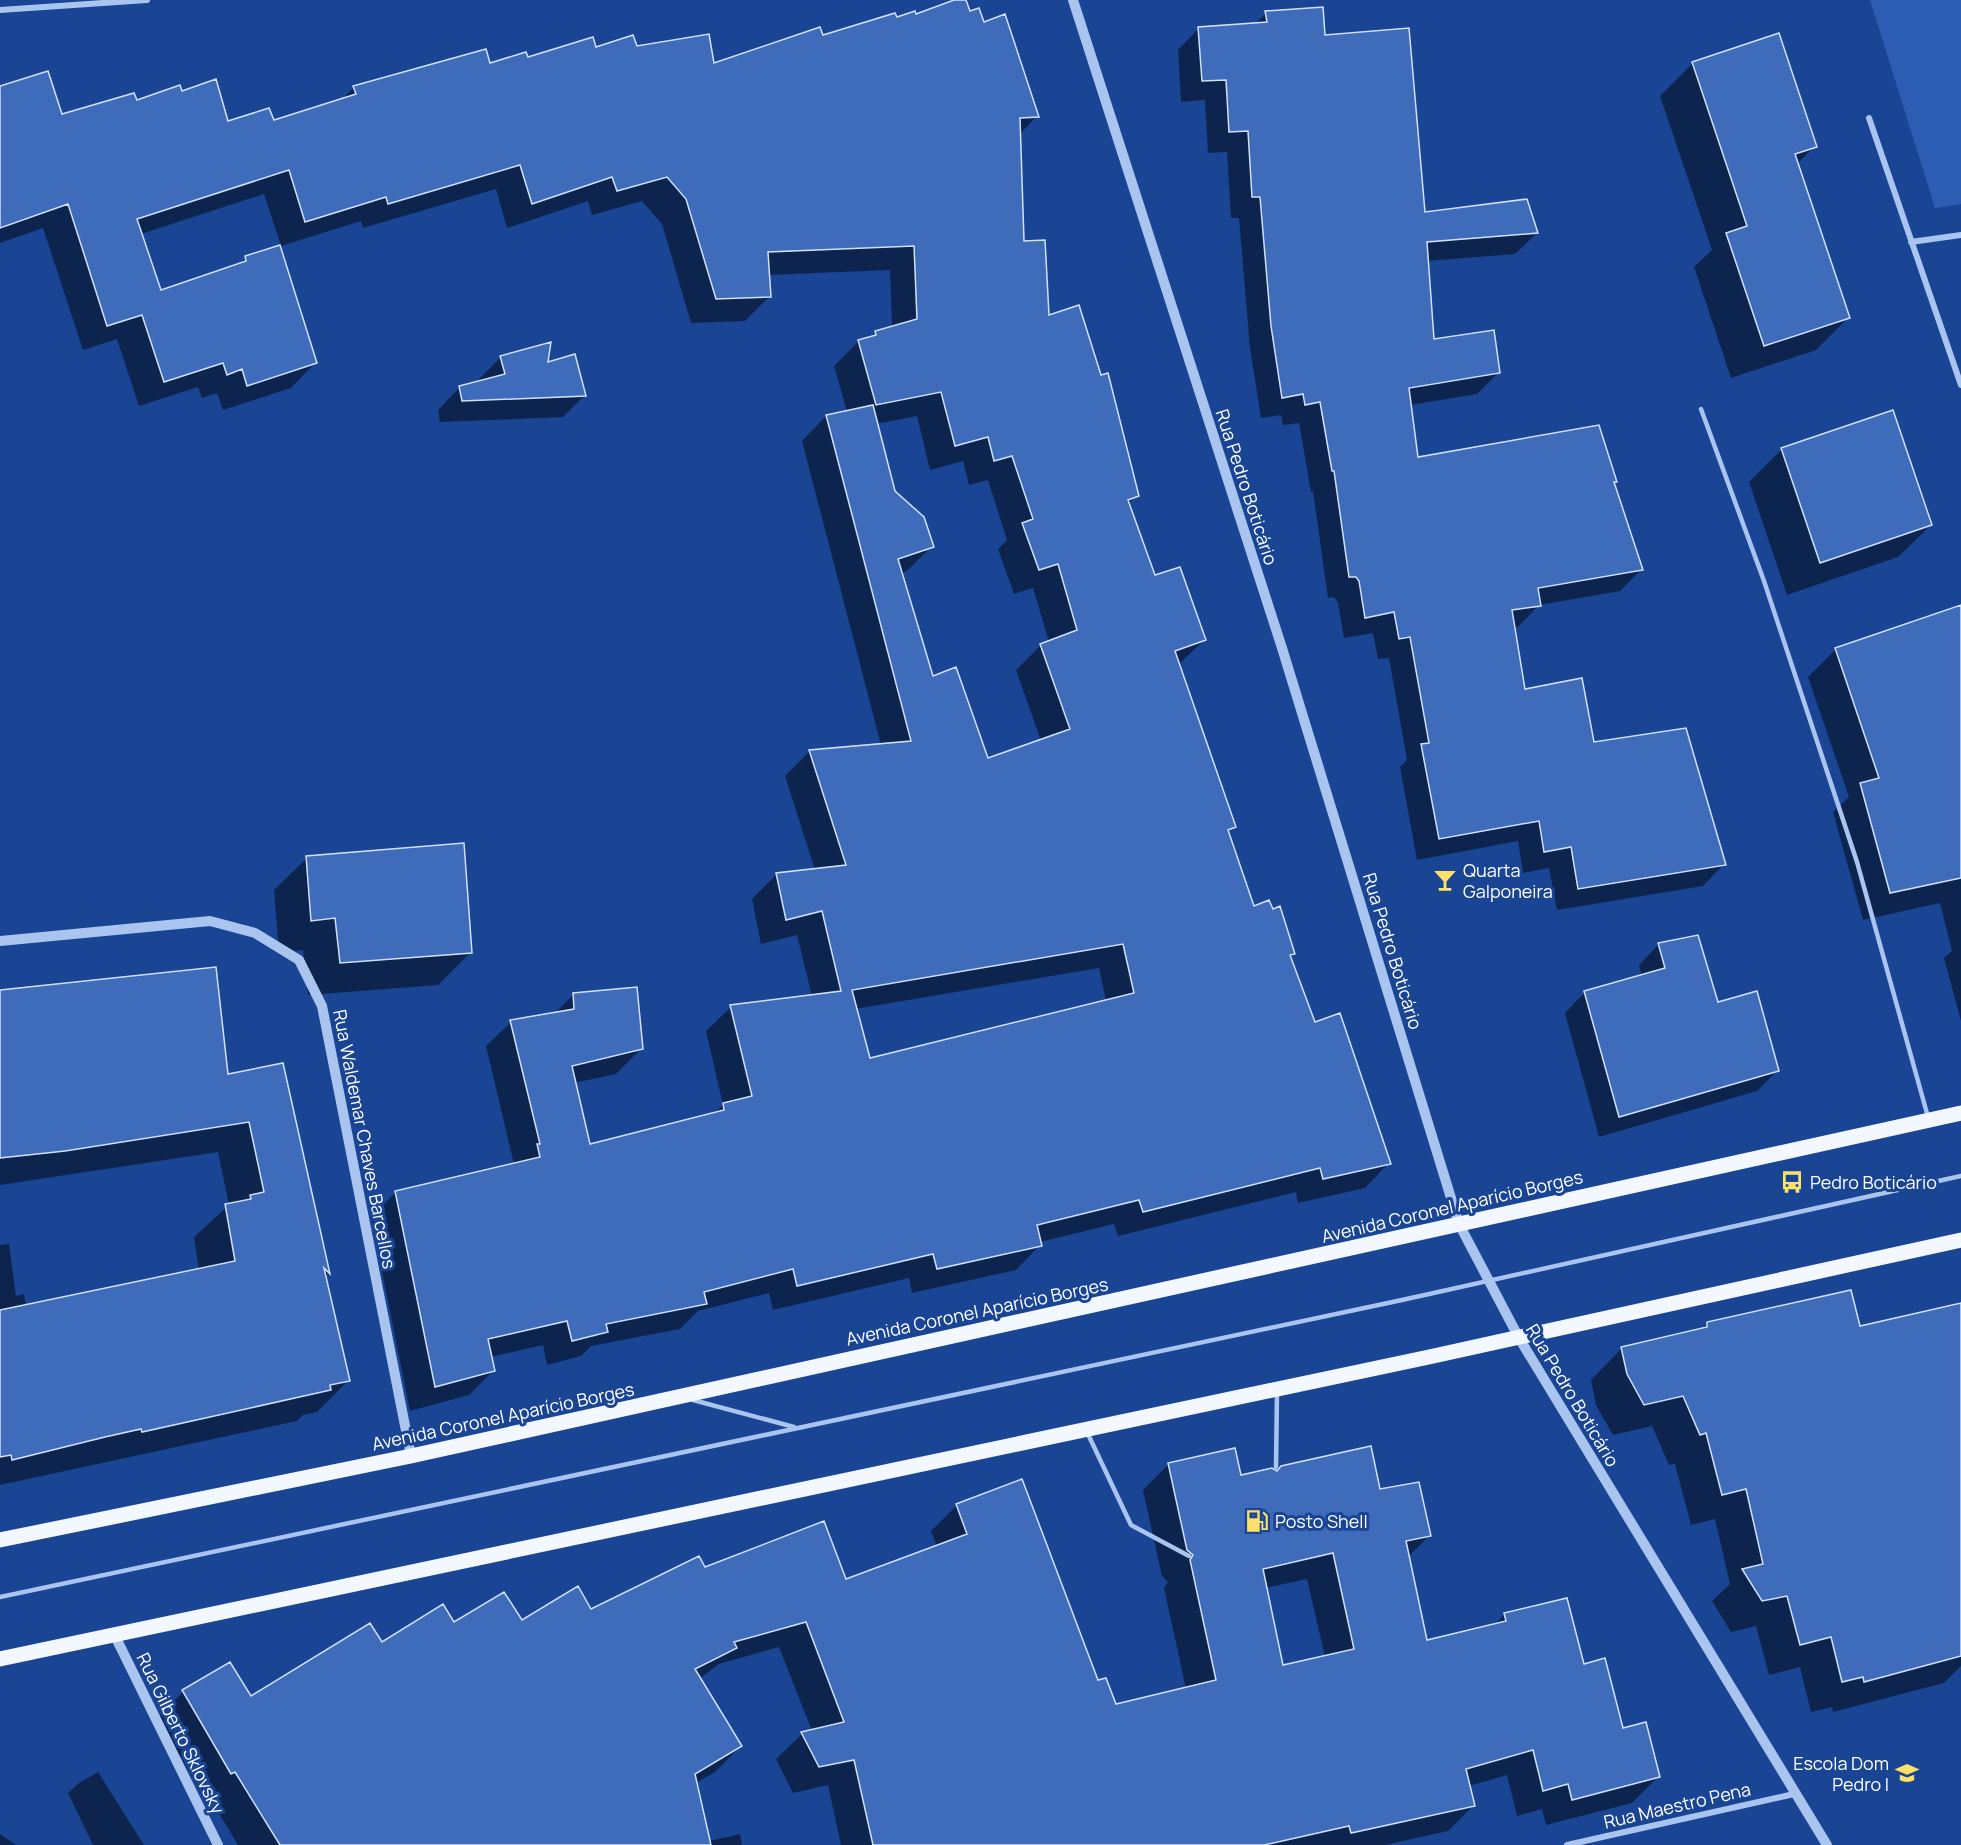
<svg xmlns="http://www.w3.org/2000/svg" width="1961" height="1845" font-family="Manrope,sans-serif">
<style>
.green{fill:#2c5db2}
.shadow{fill:#0007;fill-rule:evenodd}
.building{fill:#3e6bba;stroke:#d1e1fb;stroke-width:1.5;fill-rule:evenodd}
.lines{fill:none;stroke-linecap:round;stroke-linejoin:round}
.service{stroke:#aac4f0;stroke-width:4.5}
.minor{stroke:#aac4f0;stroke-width:6}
.tertiary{stroke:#aac4f0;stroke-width:10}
.primary{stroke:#f3f7ff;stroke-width:15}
.labels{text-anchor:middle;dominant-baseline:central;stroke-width:6;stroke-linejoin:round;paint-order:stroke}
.street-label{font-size:18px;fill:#fff;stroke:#194594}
.poi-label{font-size:18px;fill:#fff;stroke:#194594;text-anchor:start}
</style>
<rect width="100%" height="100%" fill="#194594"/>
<!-- green -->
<path class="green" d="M 1870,0 L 1961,0 L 1961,204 L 1935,208 Z"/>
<!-- shadow -->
<path class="shadow" d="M 959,0 L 965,0 L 969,13 L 984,24 L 1037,116 L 1019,135 L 1023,242 L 1048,317 L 1137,495 L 1128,504 L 1154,577 L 1204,640 L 1178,665 L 1234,827 L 1227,833 L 1253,908 L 1294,953 L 1289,958 L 1314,1024 L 1389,1163 L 1365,1188 L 1298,1203 L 1296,1192 L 1118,1236 L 1114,1224 L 1040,1242 L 1040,1245 L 1016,1270 L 912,1293 L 909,1278 L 773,1310 L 769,1293 L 698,1311 L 680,1329 L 591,1346 L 581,1356 L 547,1365 L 543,1345 L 490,1357 L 494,1370 L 469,1395 L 410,1411 L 371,1217 L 396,1192 L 514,1164 L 486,1046 L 511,1022 L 554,1014 L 573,995 L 641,1049 L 616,1074 L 574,1083 L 589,1146 L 714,1114 L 723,1105 L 706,1031 L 731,1007 L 812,996 L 797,935 L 761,944 L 752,899 L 777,874 L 815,870 L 785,776 L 809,752 L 881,745 L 802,441 L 826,416 L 847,412 L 834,366 L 858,342 L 869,339 L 876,332 L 892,327 L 890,270 L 768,275 L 770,296 L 745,321 L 691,323 L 662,224 L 642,201 L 592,215 L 588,201 L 507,228 L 496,189 L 363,228 L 361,221 L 281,246 L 264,194 L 141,234 L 160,292 L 238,265 L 246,258 L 315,363 L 291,388 L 223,410 L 217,393 L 202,398 L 198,387 L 139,406 L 117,339 L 83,350 L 43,228 L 0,243 L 0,87 L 61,116 L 181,93 L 227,123 L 273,122 L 342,100 L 354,87 L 595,48 L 636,48 L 713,65 L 915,15 ZM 917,416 L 930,470 L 963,461 L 969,485 L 988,480 L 1007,540 L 998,549 L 1014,594 L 1033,588 L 1049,642 L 1041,645 L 1016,670 L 1041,741 L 987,760 L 932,678 L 901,573 L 907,571 L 932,546 L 894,492 L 876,424 ZM 1099,968 L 1106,1001 L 868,1060 L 855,1009 Z
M 1266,13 L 1324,37 L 1424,213 L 1537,233 L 1515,254 L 1427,261 L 1433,340 L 1498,373 L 1477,394 L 1410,405 L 1417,458 L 1615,481 L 1613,483 L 1642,569 L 1620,591 L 1539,605 L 1518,627 L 1514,627 L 1524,690 L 1592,744 L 1724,864 L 1703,886 L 1557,910 L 1549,868 L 1523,873 L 1518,841 L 1417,860 L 1400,767 L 1407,760 L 1389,658 L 1378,659 L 1373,633 L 1344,638 L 1338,603 L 1334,597 L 1328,598 L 1313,491 L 1311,492 L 1299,423 L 1283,425 L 1281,415 L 1261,418 L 1250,348 L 1239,218 L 1231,218 L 1227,152 L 1208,153 L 1205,100 L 1181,102 L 1178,50 L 1199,28 L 1255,24 Z
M 1693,63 L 1815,146 L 1797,164 L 1849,317 L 1816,350 L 1731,378 L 1694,267 L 1712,250 L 1660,96 Z
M 501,357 L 546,364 L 585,395 L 563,417 L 440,422 L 438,410 L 460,387 L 480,382 L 479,379 Z
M 1782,449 L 1931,525 L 1898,557 L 1787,595 L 1749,482 Z
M 1961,606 L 1961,1021 L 1944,958 L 1952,951 L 1940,903 L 1863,920 L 1833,812 L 1849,797 L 1808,677 L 1836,649 Z
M 307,858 L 471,952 L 438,985 L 308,995 L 303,950 L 279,952 L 274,890 Z
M 1659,944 L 1777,1071 L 1757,1091 L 1599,1137 L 1565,1013 L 1585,992 L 1642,976 L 1639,965 Z
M 0,991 L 226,1076 L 282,1065 L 328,1274 L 325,1277 L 349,1380 L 317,1412 L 303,1415 L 297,1421 L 0,1485 L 0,1245 L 9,1244 L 16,1296 L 24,1294 L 26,1307 L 199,1270 L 194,1237 L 229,1205 L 218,1152 L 0,1185 Z
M 1961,1305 L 1961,1666 L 1944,1683 L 1833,1712 L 1832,1707 L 1811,1712 L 1800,1667 L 1769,1675 L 1756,1626 L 1731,1632 L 1712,1601 L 1730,1584 L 1715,1519 L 1691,1525 L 1675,1464 L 1669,1465 L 1652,1426 L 1613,1435 L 1596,1405 L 1591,1380 L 1622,1348 L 1701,1330 L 1707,1324 L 1859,1328 Z
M 1169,1464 L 1240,1477 L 1276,1473 L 1379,1491 L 1429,1536 L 1408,1557 L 1426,1641 L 1494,1625 L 1504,1615 L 1566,1599 L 1583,1665 L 1622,1730 L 1658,1777 L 1632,1803 L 1546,1825 L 1542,1809 L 1517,1816 L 1507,1775 L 1469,1786 L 1474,1805 L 1448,1831 L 1385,1845 L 841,1845 L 828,1785 L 793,1793 L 776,1759 L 802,1734 L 812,1731 L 779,1647 L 719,1664 L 699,1679 L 741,1746 L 715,1772 L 696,1783 L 709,1841 L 740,1834 L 742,1845 L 238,1845 L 209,1797 L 205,1799 L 157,1718 L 183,1692 L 230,1664 L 250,1698 L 382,1645 L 454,1624 L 521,1622 L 591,1610 L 704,1569 L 845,1581 L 937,1547 L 931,1531 L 957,1505 L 1115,1705 L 1186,1689 L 1164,1588 L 1168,1582 L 1162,1576 L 1143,1490 ZM 1307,1579 L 1325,1657 L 1282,1666 L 1265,1588 Z
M 98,1772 L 144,1845 L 93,1845 L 68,1793 L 79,1783 Z
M 0,1834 L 16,1845 L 0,1845 Z"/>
<!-- building -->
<path class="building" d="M 954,0 L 966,0 L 970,11 L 979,8 L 984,22 L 1005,14 L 1039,117 L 1020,118 L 1024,241 L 1045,240 L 1049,315 L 1079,305 L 1101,375 L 1108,373 L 1139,496 L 1128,500 L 1155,575 L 1180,567 L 1206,640 L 1175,651 L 1236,827 L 1228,830 L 1254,906 L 1269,900 L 1273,909 L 1280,906 L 1295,954 L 1290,955 L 1315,1022 L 1340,1013 L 1391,1164 L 1323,1179 L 1320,1168 L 1143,1212 L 1139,1200 L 1037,1225 L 1042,1246 L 937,1269 L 933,1254 L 797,1286 L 793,1269 L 704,1292 L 707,1304 L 606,1324 L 608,1332 L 572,1341 L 567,1321 L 488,1339 L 495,1371 L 435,1387 L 395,1191 L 540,1157 L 537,1144 L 540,1144 L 510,1020 L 574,1009 L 573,993 L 637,987 L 643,1049 L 572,1066 L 590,1144 L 724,1110 L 723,1103 L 752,1096 L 730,1005 L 841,991 L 822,911 L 786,920 L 776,873 L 846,865 L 809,750 L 911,741 L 826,415 L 873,405 L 895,491 L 924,517 L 934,547 L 898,559 L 933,676 L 956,667 L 988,758 L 1070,729 L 1040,644 L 1077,630 L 1058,564 L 1039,570 L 1022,523 L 1033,519 L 1012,456 L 994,461 L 988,437 L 955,446 L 941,392 L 876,405 L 858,340 L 876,335 L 875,331 L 917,319 L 914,246 L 768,252 L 771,297 L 716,299 L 686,199 L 667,177 L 617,191 L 612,177 L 532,204 L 520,165 L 388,204 L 386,197 L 305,222 L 289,170 L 137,219 L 161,290 L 246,261 L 245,256 L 280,245 L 317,363 L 247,386 L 242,369 L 227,375 L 223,363 L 164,382 L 142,315 L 107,326 L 68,204 L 0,228 L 0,86 L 48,71 L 62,114 L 134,93 L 137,100 L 180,85 L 182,91 L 216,79 L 228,121 L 269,108 L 274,120 L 356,94 L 353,86 L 486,49 L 490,63 L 526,52 L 528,57 L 593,37 L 596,47 L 633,35 L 637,46 L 709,34 L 714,63 L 820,27 L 823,35 L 895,13 L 897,17 L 915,11 L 916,14 ZM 1123,944 L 1134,993 L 870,1058 L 852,990 Z
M 1323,7 L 1325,35 L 1409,28 L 1425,212 L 1527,199 L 1538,233 L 1427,242 L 1434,339 L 1494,330 L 1500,373 L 1409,388 L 1418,457 L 1599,425 L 1617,482 L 1614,482 L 1643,570 L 1538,588 L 1541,606 L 1512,610 L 1525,689 L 1582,678 L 1594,742 L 1686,728 L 1726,865 L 1578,889 L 1571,847 L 1544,852 L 1539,821 L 1439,839 L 1421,744 L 1429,743 L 1410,637 L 1399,639 L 1394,612 L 1365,618 L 1359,581 L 1356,577 L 1349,577 L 1334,471 L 1332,471 L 1320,402 L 1305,405 L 1303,394 L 1282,398 L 1271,326 L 1260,197 L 1252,197 L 1248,131 L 1229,132 L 1226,80 L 1202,81 L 1198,27 L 1267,22 L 1265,11 Z
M 1779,33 L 1817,147 L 1795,154 L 1850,318 L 1764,346 L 1726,233 L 1747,226 L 1692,62 Z
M 551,342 L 548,362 L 575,354 L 586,396 L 462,401 L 459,386 L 505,374 L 500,356 Z
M 1893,410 L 1932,525 L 1820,563 L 1781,448 Z
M 1961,605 L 1961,878 L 1890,893 L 1860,783 L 1879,778 L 1835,648 Z
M 464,843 L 472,953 L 340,963 L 335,918 L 311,921 L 306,856 Z
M 1698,935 L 1718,1002 L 1757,991 L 1779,1071 L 1619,1117 L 1584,991 L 1665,968 L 1658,943 Z
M 216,967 L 228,1074 L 283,1063 L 330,1274 L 324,1268 L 350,1381 L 330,1385 L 331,1390 L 142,1432 L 141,1429 L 105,1437 L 12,1460 L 11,1455 L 0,1457 L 0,1310 L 235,1261 L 225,1204 L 251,1199 L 250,1195 L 264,1192 L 249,1122 L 65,1151 L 0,1158 L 0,990 Z
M 1851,1290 L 1860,1326 L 1961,1303 L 1961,1656 L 1864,1682 L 1863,1677 L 1842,1682 L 1831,1637 L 1800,1645 L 1787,1596 L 1762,1601 L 1742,1569 L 1763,1564 L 1746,1489 L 1722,1495 L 1706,1433 L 1700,1435 L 1683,1396 L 1644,1405 L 1627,1374 L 1621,1347 L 1707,1327 L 1707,1322 Z
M 1371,1446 L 1380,1489 L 1419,1482 L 1431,1536 L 1406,1541 L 1427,1640 L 1506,1621 L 1504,1613 L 1567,1598 L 1584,1664 L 1605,1658 L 1623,1728 L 1646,1722 L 1660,1777 L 1572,1800 L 1568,1784 L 1543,1791 L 1533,1750 L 1466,1769 L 1475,1806 L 1351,1833 L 1349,1826 L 1264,1845 L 873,1845 L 854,1760 L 819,1767 L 801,1732 L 844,1722 L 806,1622 L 734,1642 L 737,1648 L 695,1669 L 742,1746 L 695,1774 L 711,1845 L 280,1845 L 235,1772 L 231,1774 L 182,1690 L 230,1662 L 251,1696 L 370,1623 L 382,1642 L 443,1604 L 454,1622 L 504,1592 L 522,1620 L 578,1586 L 591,1609 L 699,1556 L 705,1567 L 824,1521 L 846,1579 L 967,1534 L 956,1504 L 1022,1479 L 1098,1680 L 1106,1678 L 1116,1704 L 1216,1680 L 1190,1560 L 1193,1555 L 1187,1550 L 1168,1463 L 1235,1448 L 1241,1475 L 1272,1468 L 1277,1471 L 1281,1466 ZM 1333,1553 L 1354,1649 L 1283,1665 L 1263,1569 Z"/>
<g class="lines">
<!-- service -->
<path class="service" d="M 1701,409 L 1764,581 L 1857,862 L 1928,1117
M 693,1400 L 794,1427
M 1087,1432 L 1131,1525 L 1189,1556
M 1276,1467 L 1277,1392
M 0,1597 L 1402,1300 L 1961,1176"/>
<!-- minor -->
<path class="minor" d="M 0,10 L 147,0
M 1869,118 L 1961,385
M 1911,242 L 1961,235
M 1567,1845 L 1794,1794"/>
<!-- tertiary -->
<path class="tertiary" d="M 1073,0 L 1282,648 L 1459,1224 L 1519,1338 L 1827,1845
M 0,941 L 210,921 L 255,933 L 299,960 L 322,1006 L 411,1456
M 115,1636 L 218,1845"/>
<!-- primary -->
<path class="primary" d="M 0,1540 L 411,1456 L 1961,1113
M 0,1659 L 1429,1357 L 1961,1240"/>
</g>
<!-- icons -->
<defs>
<g id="bar-bare" transform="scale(1.8)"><path d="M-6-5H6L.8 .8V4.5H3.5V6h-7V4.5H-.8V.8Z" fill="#ffe069" stroke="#194594" stroke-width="2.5" paint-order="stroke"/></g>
<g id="bus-bare" transform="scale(1.8)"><path d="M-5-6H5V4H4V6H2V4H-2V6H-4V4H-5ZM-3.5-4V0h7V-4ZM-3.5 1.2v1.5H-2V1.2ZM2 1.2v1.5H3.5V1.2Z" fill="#ffe069" stroke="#194594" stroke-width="2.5" paint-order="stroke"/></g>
<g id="fuel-bare" transform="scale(1.8)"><path d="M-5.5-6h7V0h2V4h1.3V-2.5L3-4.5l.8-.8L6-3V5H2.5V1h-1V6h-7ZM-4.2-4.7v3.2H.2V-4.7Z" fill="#ffe069" stroke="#194594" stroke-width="2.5" paint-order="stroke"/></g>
<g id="school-bare" transform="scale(1.8)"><path d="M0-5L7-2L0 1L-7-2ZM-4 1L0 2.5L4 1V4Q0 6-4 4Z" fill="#ffe069" stroke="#194594" stroke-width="2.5" paint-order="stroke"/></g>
</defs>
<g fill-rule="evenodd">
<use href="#bar-bare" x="1445" y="880"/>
<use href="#bus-bare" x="1792" y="1182"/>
<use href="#fuel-bare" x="1257" y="1521"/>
<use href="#school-bare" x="1907" y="1773"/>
</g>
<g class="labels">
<!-- street labels -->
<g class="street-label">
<text transform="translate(1247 487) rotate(72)">Rua Pedro Boticário</text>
<text transform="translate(1393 951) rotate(73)">Rua Pedro Boticário</text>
<text transform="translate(365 1139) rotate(79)">Rua Waldemar Chaves Barcellos</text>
<text transform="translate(1452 1206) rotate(-13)">Avenida Coronel Aparício Borges</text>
<text transform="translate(977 1311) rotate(-12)">Avenida Coronel Aparício Borges</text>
<text transform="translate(1573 1395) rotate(59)">Rua Pedro Boticário</text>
<text transform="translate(503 1416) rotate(-12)">Avenida Coronel Aparício Borges</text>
<text transform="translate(181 1733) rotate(64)">Rua Gilberto Sklovsky</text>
<text transform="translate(1677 1805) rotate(-13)">Rua Maestro Pena</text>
</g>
<!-- poi labels -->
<g class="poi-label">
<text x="1463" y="870">Quarta<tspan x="1463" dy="21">Galponeira</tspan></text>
<text x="1810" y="1182">Pedro Boticário</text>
<text x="1275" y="1521">Posto Shell</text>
<text x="1889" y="1763" text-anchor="end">Escola Dom<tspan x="1889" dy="21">Pedro I</tspan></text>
</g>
</g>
</svg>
